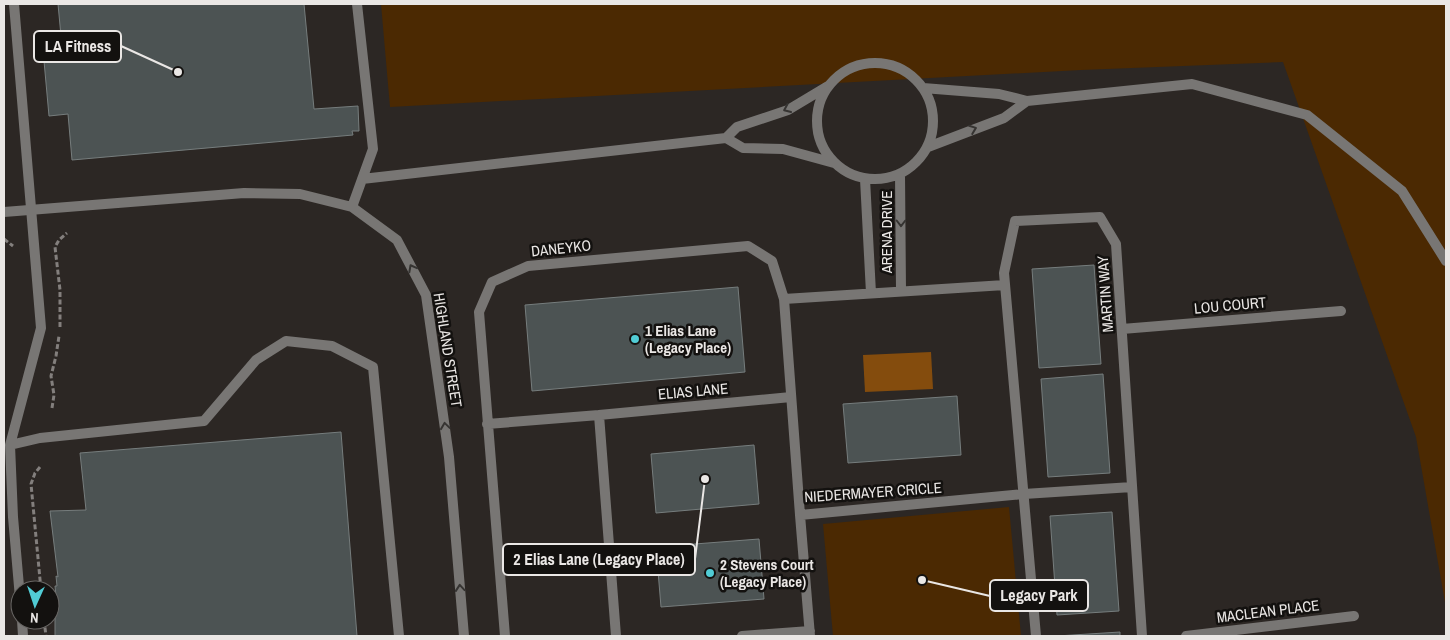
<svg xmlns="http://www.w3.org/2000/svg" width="1450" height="640" font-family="'Archivo Narrow',sans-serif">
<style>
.green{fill:#4b2902}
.water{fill:#844c0d}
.building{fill:#4c5353;stroke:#767d7d}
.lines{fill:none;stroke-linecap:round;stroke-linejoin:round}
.path{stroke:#837f7d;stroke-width:3;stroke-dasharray:5 2.5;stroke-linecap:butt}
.service{stroke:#787674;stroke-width:10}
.oneway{stroke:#363432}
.poi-dot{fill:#51ccd5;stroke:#13110f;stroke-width:2}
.labels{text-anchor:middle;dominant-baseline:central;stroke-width:5;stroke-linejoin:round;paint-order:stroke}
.street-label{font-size:15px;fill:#eae7e5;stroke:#13110f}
.poi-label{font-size:15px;font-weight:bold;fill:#eae7e5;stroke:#13110f;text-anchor:start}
.leader{fill:none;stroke:#eae7e5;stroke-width:2}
.callout-dot{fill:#eae7e5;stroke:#13110f;stroke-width:2}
.callout{fill:#13110f;stroke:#eae7e5;stroke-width:2}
.callout-label{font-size:16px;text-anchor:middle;font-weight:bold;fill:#eae7e5}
</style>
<rect width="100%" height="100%" fill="#2c2724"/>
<!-- green -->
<path class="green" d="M 381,4 L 1446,4 L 1446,608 L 1416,437 L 1283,62 L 1081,70 L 390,107 Z
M 1009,507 L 1021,636 L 833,636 L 823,524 Z"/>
<!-- water -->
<path class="water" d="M 931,352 L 933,389 L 865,392 L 863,355 Z"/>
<!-- building -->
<path class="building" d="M 58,4 L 304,4 L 314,109 L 358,106 L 359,131 L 352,131 L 353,135 L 72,160 L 68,114 L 49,116 L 42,39 L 61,36 Z
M 1094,265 L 1101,364 L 1039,368 L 1032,269 Z
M 738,287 L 745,372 L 532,391 L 525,305 Z
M 1103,374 L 1110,473 L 1048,477 L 1041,379 Z
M 957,396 L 961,455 L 848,463 L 843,404 Z
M 341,432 L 357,636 L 55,636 L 55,607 L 57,607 L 55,586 L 57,586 L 56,576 L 58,577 L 50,511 L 86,510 L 80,453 Z
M 754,445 L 759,504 L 656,513 L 651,454 Z
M 1112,512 L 1119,611 L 1057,615 L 1050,516 Z
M 759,539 L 764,599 L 661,607 L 656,547 Z
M 1120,632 L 1120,636 L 1057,636 Z"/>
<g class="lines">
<!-- path -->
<path class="path" d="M 4,239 L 13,246
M 60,327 L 60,290 L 55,247 L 59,240 L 67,233
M 52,408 L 54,395 L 51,376 L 56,356 L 59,336
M 40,467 L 35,473 L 31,484 L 41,590
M 44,620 L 46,636"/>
<!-- service -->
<path class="service" d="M 14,4 L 41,328 L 10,445 L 13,517 L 20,598
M817 121a58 58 0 1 1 116 0a58 58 0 1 1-116 0Z
M 828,86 L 788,110 L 737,127 L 726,138 L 743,148 L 783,149 L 834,163
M 923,88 L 999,94 L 1027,101 L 1192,84 L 1307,115 L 1402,191 L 1446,261
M 928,147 L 1004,118 L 1027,101
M 900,174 L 901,291
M 362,179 L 726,138
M 865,179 L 871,293
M 352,207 L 373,149 L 357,4
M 4,212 L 244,193 L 300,194 L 352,207 L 397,240 L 426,295 L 449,457 L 464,636
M 784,299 L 800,515 L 1024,494 L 1132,487
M 1122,329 L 1341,311
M 599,415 L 791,397
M 487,424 L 599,415 L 616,636
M 10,445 L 40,438 L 204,421 L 256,360 L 286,341 L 332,346 L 373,367 L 399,636
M 800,515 L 810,636
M 22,620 L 23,636
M 505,636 L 479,312 L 492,282 L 528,266 L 748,246 L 772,261 L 784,299 L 1005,285
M 742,636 L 810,631
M 1036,636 L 1004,273 L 1015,221 L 1100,217 L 1116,244 L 1142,636
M 1186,636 L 1354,616"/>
</g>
<!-- one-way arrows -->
<defs><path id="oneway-chevron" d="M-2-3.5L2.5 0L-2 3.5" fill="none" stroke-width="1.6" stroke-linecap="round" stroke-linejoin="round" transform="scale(1.25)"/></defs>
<g class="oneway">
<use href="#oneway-chevron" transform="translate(787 109) rotate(156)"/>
<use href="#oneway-chevron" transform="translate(973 129) rotate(-21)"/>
<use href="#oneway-chevron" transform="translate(901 223) rotate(90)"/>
<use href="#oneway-chevron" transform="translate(412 268) rotate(-118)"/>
<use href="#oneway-chevron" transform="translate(445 426) rotate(-98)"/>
<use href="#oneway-chevron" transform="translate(460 588) rotate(-95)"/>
</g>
<!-- markers -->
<g class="poi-dot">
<circle cx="635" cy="339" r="5"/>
<circle cx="710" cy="573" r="5"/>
</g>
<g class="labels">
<!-- street labels -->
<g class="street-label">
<text transform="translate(886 232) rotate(-90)">ARENA DRIVE</text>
<text transform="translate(561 248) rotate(-6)">DANEYKO</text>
<text transform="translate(1105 294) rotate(-94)">MARTIN WAY</text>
<text transform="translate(1230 305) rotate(-5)">LOU COURT</text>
<text transform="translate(448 350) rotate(81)">HIGHLAND STREET</text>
<text transform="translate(693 391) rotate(-5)">ELIAS LANE</text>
<text transform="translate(873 492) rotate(-4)">NIEDERMAYER CRICLE</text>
<text transform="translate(1268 611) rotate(-7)">MACLEAN PLACE</text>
</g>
<!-- poi labels -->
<g class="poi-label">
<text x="645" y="330">1 Elias Lane<tspan x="645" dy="17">(Legacy Place)</tspan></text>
<text x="720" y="564">2 Stevens Court<tspan x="720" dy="17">(Legacy Place)</tspan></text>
</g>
</g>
<!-- callouts -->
<path class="leader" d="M178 72L121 46M705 479L695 559M922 580L990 596"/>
<g class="callout-dot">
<circle cx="178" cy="72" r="5"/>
<circle cx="705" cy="479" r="5"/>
<circle cx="922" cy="580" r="5"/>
</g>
<g class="callout">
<rect x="34" y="31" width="87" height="31" rx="5"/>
<rect x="503" y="544" width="192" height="31" rx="5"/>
<rect x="990" y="580" width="98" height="31" rx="5"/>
</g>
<g class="callout-label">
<text x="78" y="52">LA Fitness</text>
<text x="599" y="565">2 Elias Lane (Legacy Place)</text>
<text x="1039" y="601">Legacy Park</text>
</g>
<!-- border -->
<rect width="1450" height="640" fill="none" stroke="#eae7e5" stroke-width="10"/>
<!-- north arrow -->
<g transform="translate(35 605) rotate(183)"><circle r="24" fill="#13110f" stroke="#696765"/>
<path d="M0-4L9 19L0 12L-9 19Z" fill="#51ccd5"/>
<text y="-8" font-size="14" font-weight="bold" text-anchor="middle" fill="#eae7e5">N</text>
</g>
</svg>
